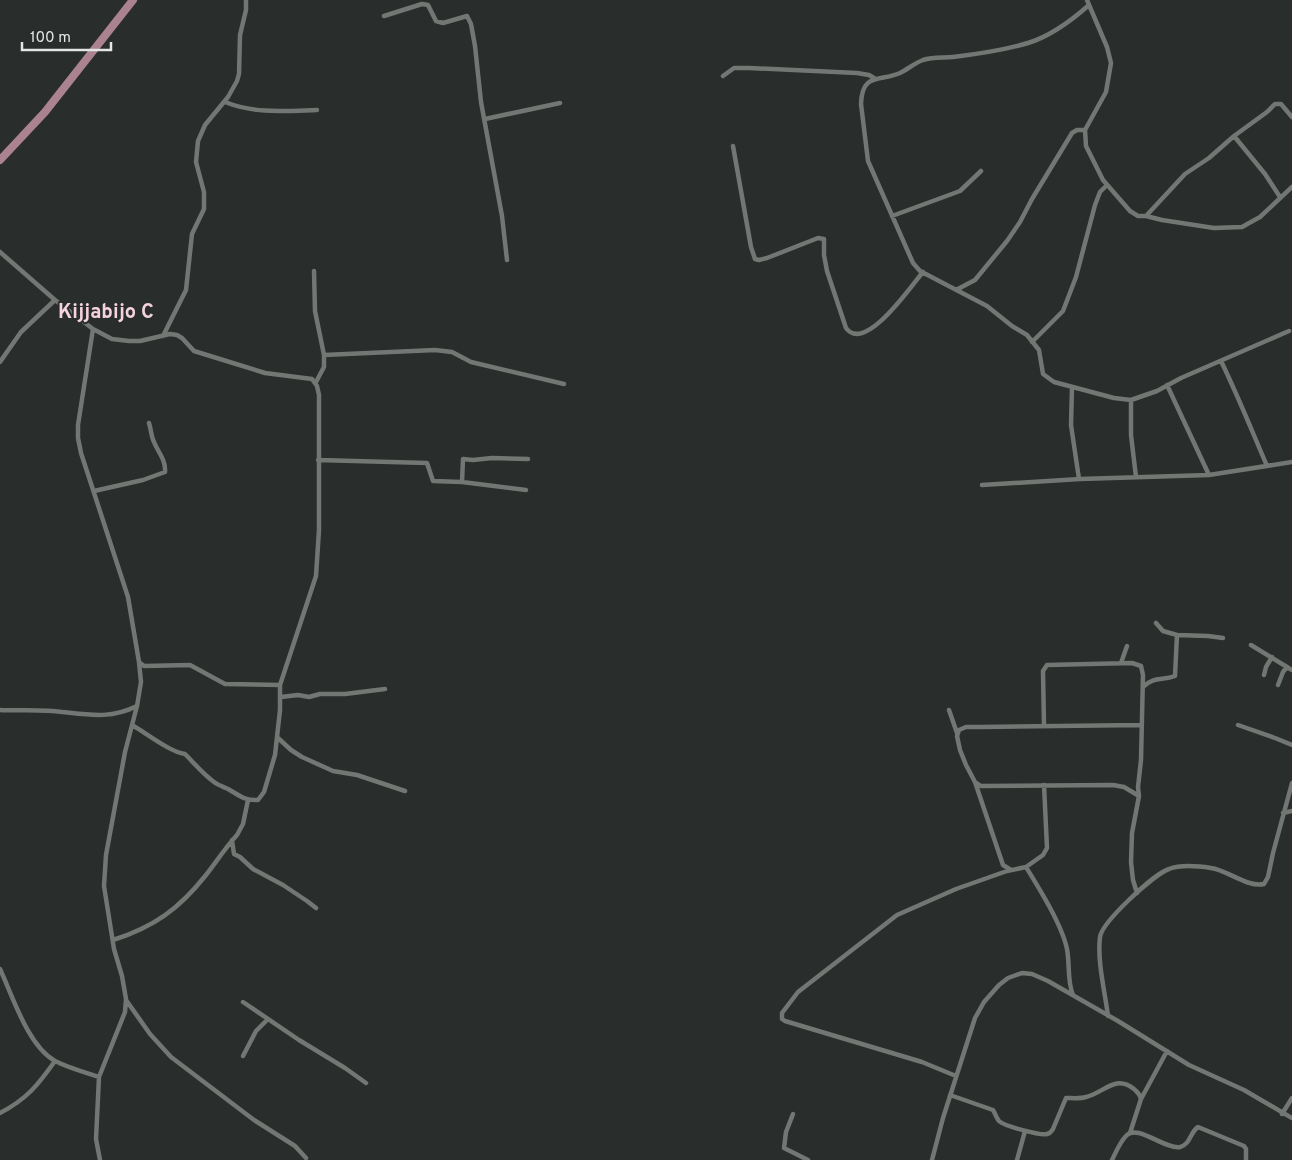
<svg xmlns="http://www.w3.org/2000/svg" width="1292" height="1160" font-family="Overpass,sans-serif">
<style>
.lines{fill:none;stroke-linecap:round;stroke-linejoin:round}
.minor{stroke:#727774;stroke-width:4.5}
.primary{stroke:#aa8290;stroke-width:8}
.labels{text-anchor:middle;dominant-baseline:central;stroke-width:4;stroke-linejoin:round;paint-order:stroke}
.quarter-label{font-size:20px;font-weight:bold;fill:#f4d3de;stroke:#292d2b}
</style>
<rect width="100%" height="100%" fill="#292d2b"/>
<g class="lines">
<!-- minor -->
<path class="minor" d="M 1087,0 L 1107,47 L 1111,63 L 1106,92 L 1085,130 L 1086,146 L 1103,180 L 1130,211 L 1138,216 L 1146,216 L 1162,220 L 1214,228 L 1242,227 L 1260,217 L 1292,187
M 1089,5 C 1071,21 1051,36 1028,43 C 1005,50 978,54 953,57 C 943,58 933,57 923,60 C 915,63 908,69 900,73 C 880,82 862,72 861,104 L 868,161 L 913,263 L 920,271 L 987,306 L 1012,326 L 1027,335 L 1039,350 L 1043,374 L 1054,382 L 1114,398 L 1131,400 L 1157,391 L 1181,378 L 1289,331
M 384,16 L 422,4 L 428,5 L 436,21 L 443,23 L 467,16 L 471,24 L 475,46 L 481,102 L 502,216 L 507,260
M 723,76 L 734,68 L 749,68 L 857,73 L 869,75 L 874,78
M 225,102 C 255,114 285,111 317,110
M 485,119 L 560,103
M 1234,136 L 1265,174 L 1280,197
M 733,146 L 751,247 L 755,259 L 759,260 L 767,258 L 818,238 L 824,239 L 824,255 L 827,271 L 846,328 C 865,354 911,286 923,272
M 892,216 L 960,191 L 981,171
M 1146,216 L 1185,174 L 1209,158 L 1234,136 L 1267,112 L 1275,104 L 1281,104 L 1292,117
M 0,252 L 55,300 L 93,329 L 78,425 L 78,438 L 81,453 L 128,597 L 139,662 L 141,682 L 137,706 L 125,752 L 106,855 L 104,886 L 114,949 L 122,976 L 126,999 L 125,1012 L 99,1077 L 96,1139 L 100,1160
M 314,271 L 315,311 L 324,355 L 324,367 L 316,382
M 956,290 L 975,280 L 1007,241 L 1020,222 L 1032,199 L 1072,133 L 1077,130 L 1085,130
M 93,329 L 112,339 L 129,341 L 140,341 L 170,334 L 177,335 L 182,338 L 194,351 L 265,373 L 312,379 L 317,386 L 319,395 L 319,530 L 316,576 L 280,685 L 280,710 L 275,755 L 264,792 L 258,800 C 244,801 239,795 228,789 C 224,787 218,785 214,782 C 203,774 194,763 185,754 C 170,752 146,733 132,725
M 163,336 L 186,290 L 192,234 L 204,209 L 204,192 L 196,162 L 198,141 L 205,125 L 228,97 L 237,81 L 239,74 L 240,35 L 246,10 L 246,0
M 1032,342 L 1063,311 L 1076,277 L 1095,205 L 1100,192 L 1107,185
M 324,355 L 435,350 L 452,352 L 471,362 L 564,384
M 1221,361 C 1238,396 1252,431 1267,466
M 0,362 L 21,332 L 55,300
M 1167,385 L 1209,475
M 1072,387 L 1071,425 L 1079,479
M 1131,400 L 1131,435 L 1136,477
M 318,460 L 427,463 L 433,481 L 462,482 L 463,459 L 473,460 L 492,458 L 528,459
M 462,482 L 526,490
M 982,485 L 1080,479 L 1209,475 L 1292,462
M 94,491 L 143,480 L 165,472 C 166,460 158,452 154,442 C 151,436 151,429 149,423
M 1156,623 L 1163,631 L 1177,635
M 1251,645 L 1287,667
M 139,662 L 144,666 L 190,665 L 225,684 L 280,685
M 1121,663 L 1127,646
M 1264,675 L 1266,667 L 1272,657
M 1278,685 L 1283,672 L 1287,667 L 1292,670
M 1143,687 C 1154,676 1162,681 1175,676 L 1177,635 L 1208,636 L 1223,638
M 281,697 L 298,695 L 309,697 L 320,694 L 345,694 L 385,689
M 0,710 C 20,711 42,709 62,712 C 90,715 111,719 137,706
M 949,710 L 957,733
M 1238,725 L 1275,738 L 1292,745
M 1044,726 L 1043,671 L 1047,665 L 1132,663 L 1141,666 L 1143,675 L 1141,760 L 1138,787 L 1139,796 L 1132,833 L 1131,862 L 1133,880 L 1137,893
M 278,738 L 291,750 L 302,757 L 333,771 L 357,775 L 405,791
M 975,782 L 981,786 L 1113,785 L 1124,787 L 1139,796
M 1283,813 L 1292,811
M 232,840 L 234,854 L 240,857 L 253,869 L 283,885 L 307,901 L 316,908
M 1026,867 C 1039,888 1062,925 1067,949 C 1070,965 1067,981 1073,995
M 1011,870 L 1003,865 L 975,782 L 966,765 L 960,750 L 957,736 L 959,730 L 966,727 L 980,727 L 1141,725
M 113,940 C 154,927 179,909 206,875 C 216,862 226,847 237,835 L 243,824 L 248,800
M 0,969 C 13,997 28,1046 55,1061 C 69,1068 84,1072 99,1077
M 126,1000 L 150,1034 L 171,1057 L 254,1120 L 295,1146 L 306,1158
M 243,1002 L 299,1040 L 345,1068 L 366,1083
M 1108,1016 C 1105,992 1097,961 1100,937 C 1102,922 1154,874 1169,869 C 1182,864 1198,866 1211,868 C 1227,870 1248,888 1264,884 L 1268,877 L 1273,853 L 1292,783
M 243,1056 L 256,1031 L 268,1019
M 956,1076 L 922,1062 L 785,1021 L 782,1019 L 782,1013 L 798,992 L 897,915 L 956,889 L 1007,871 L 1026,867 L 1043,855 L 1047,848 L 1044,785
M 950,1095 L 993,1110 C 995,1113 997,1119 999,1121 C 1004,1126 1041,1136 1047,1134 C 1051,1133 1051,1132 1053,1129 L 1066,1098 C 1072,1098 1080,1099 1086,1097 C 1104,1093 1115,1074 1134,1089 C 1138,1093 1140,1094 1141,1099 L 1130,1133
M 1141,1099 L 1167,1051
M 0,1113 C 27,1099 38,1085 55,1061
M 793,1114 L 786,1132 L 784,1148 L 808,1160
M 1282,1114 L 1292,1098
M 932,1160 L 943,1118 L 975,1018 L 984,1002 L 999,985 L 1008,978 L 1022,973 L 1032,974 L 1048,981 L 1118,1021 L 1189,1065 L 1244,1090 L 1292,1118
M 1017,1160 L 1025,1131
M 1112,1160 C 1116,1152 1120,1142 1126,1136 C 1137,1123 1165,1150 1180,1147 C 1191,1144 1190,1132 1198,1127 L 1244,1146 L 1246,1149 L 1246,1160"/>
<!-- primary -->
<path class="primary" d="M 0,160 L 45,112 L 133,0"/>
</g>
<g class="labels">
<!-- quarter labels -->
<g class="quarter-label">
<text x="106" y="313">Kijjabijo C</text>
</g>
</g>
<!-- scale -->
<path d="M22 42v8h89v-8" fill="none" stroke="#e3e6e4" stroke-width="2.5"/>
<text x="30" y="42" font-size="15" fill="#e3e6e4" stroke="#292d2b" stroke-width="4" paint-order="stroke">100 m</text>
</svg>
